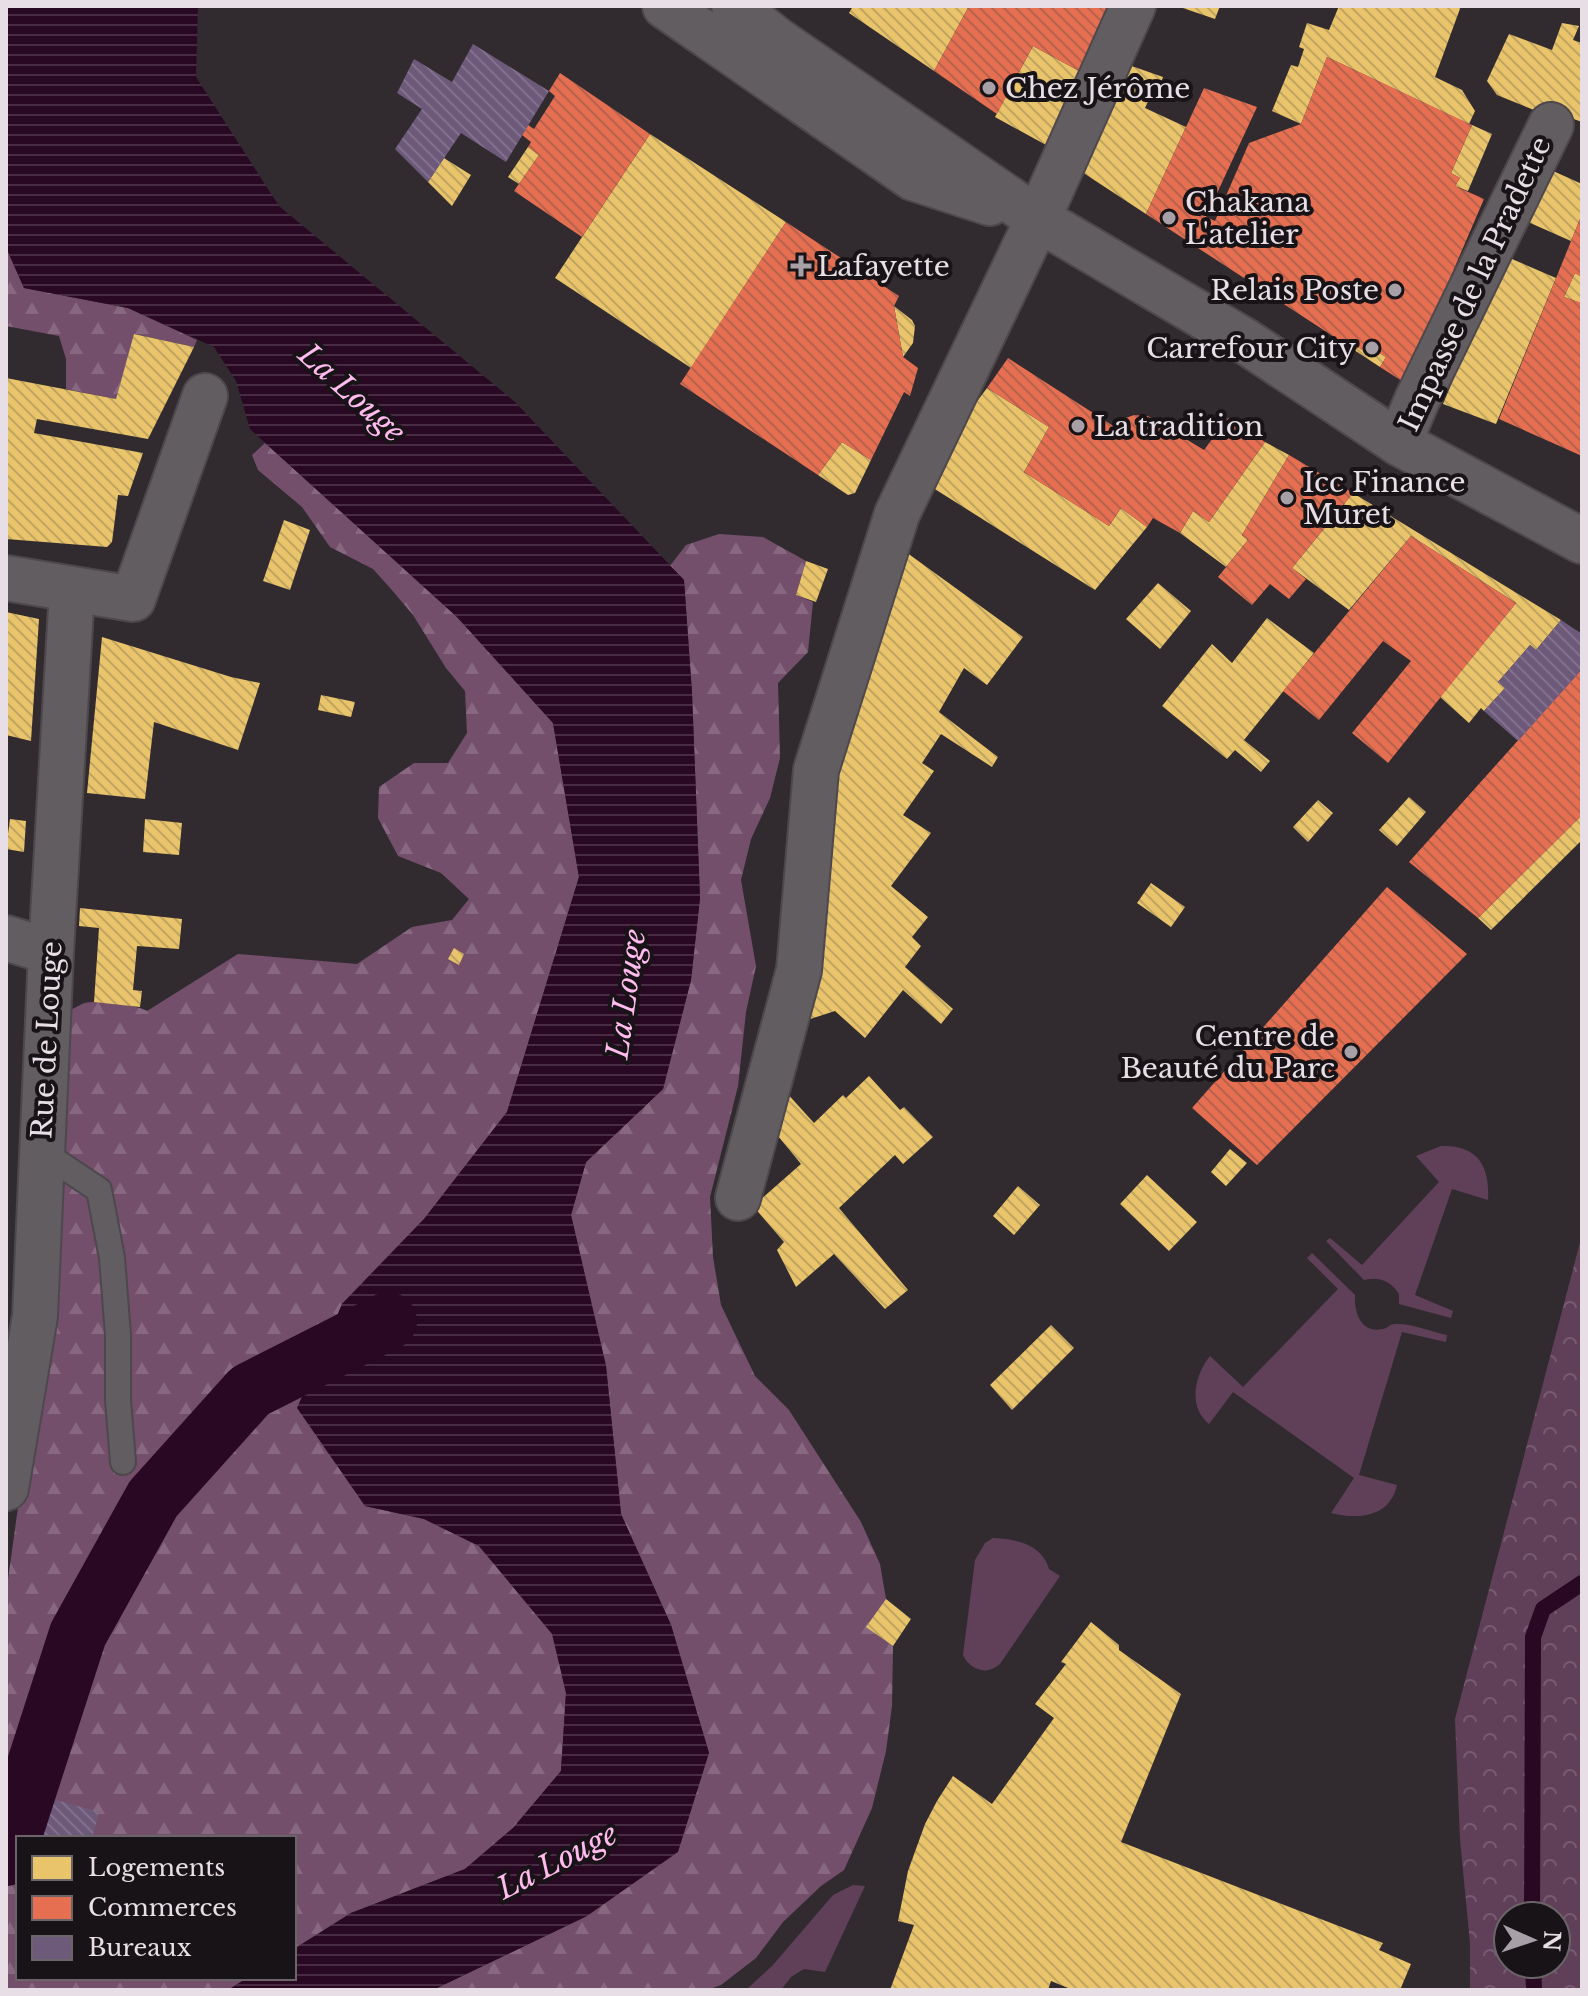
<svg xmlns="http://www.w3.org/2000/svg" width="1588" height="1996" font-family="'Libre Baskerville',serif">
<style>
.green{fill:#604059}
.forest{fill:url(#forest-firs)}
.park{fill:url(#park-crowns);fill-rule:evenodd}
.water{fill:url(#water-rules)}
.homes{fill:url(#homes-back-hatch)}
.shops{fill:url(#shops-back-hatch)}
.offices{fill:url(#offices-back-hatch)}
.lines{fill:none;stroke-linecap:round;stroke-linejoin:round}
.stream{stroke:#290823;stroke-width:16}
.canal{stroke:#290823;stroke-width:58}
.service-casing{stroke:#4e484d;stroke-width:28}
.minor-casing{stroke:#4e484d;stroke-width:48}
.secondary-casing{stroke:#4e484d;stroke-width:48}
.service{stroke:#615d60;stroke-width:24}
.minor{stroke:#615d60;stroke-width:44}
.secondary{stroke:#615d60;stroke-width:44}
.poi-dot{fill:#a7a0a6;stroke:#181317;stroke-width:3}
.labels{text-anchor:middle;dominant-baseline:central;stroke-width:8;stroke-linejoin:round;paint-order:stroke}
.poi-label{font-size:28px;fill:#e7dfe5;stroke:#181317;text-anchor:start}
.street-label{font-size:28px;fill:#e7dfe5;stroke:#181317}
.water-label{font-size:30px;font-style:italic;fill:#ffbaee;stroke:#181317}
</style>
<defs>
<pattern id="forest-firs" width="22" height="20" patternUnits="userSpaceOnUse" patternTransform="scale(2)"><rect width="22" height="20" fill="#744f6c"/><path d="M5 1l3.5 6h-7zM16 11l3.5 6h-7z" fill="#886881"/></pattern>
<pattern id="park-crowns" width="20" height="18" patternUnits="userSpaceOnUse" patternTransform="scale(2)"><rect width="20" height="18" fill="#604059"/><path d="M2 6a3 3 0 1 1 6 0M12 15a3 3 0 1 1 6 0" fill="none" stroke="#775b71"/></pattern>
<pattern id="water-rules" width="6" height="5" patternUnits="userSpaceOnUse" patternTransform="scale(2)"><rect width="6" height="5" fill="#290823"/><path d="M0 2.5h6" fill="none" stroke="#482c43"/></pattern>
<pattern id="homes-back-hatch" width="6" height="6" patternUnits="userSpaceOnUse" patternTransform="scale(2)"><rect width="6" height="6" fill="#e9c46a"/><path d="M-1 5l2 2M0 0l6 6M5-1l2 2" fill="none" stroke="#c0a461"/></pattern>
<pattern id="shops-back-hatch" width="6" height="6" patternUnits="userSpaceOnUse" patternTransform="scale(2)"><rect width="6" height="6" fill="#e76f51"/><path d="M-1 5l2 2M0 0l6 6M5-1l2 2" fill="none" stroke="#b6624d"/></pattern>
<pattern id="offices-back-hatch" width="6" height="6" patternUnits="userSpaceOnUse" patternTransform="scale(2)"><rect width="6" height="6" fill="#6d597a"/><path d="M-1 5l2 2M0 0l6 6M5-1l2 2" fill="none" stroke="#82708d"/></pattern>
</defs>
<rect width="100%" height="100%" fill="#312b30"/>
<!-- green -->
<path class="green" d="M 1441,1146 C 1478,1145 1490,1166 1488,1200 L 1452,1189 L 1415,1295 L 1453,1311 L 1451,1318 L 1399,1304 L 1399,1294 C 1391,1281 1379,1276 1364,1280 L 1326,1241 L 1330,1238 L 1362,1265 L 1439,1182 L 1416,1156 Z
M 1312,1253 L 1355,1295 C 1354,1313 1361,1334 1383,1329 C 1390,1327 1389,1324 1395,1324 C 1411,1323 1432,1332 1447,1335 L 1446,1342 L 1402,1332 L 1359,1475 L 1397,1485 C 1390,1517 1359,1520 1331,1513 L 1354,1478 L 1233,1392 L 1209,1424 C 1188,1407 1194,1376 1210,1356 L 1243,1387 L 1338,1289 L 1307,1258 Z
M 993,1538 C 1016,1539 1042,1544 1049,1569 L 1060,1576 L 1000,1664 C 987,1676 970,1670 963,1655 L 975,1560 L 985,1543 Z
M 853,1885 L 865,1886 L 825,1972 L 804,1969 L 791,1977 L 781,1990 L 746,1990 L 773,1965 L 833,1895 Z"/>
<!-- forest -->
<path class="forest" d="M 6,248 L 24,288 L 128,308 L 197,340 L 194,347 L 135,334 L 116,399 L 66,389 L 66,359 L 59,336 L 6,326 Z
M 265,443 L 457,617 L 553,723 L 579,877 L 507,1112 L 424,1219 L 342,1304 L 365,1506 L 424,1519 L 479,1546 L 553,1634 L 566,1693 L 561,1771 L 513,1828 L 465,1869 L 351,1913 L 294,1949 L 294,1838 L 92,1838 L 6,1786 L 6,1594 L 44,1320 L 72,1009 C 75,1008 83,1003 85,1003 C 97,1000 137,1005 147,1011 L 238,954 L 357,964 L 412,927 L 452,920 L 469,899 L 441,873 L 398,856 L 378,818 L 379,787 L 414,763 L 448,763 L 467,733 L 465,691 L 446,668 L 413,615 L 391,589 L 373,569 L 330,547 L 302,507 L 258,470 L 252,455 Z
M 719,534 L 763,537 L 806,561 L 796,595 L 813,602 L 808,652 L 778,683 L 780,758 L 770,798 L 751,839 L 741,880 L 756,966 L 746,1012 L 738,1086 L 710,1197 L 713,1257 L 721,1305 L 755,1376 L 789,1410 L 861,1522 L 880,1564 L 886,1599 L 867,1627 L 893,1646 L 892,1706 L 886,1751 L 872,1808 L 844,1870 L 821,1886 L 783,1922 L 756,1958 L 721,1985 L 707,1990 L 433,1990 L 587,1916 L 709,1753 L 671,1625 L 621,1514 L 606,1366 L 571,1215 L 586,1162 L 663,1089 L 691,980 L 700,898 L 692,693 L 684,580 L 670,566 L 686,545 Z
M 6,1867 L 18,1871 L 18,1978 L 247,1978 L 228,1990 L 6,1990 Z"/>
<!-- park -->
<path class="park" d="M 1582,1235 L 1582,1990 L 1470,1990 L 1470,1943 L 1460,1839 L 1455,1719 ZM 1508,1916 L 1556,1916 L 1556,1964 L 1508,1964 Z"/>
<!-- water -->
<path class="water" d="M 6,6 L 198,6 L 196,77 L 279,206 L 515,402 L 684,580 L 692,693 L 700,898 L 691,980 L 663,1089 L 586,1162 L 571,1215 L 606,1366 L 621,1514 L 671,1625 L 709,1753 L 678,1852 L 587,1916 L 433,1990 L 228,1990 L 247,1978 L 294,1978 L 294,1949 L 351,1913 L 465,1869 L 513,1828 L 561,1771 L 566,1693 L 552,1634 L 479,1546 L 424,1519 L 365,1506 L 297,1408 L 342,1304 L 424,1219 L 507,1112 L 579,877 L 553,723 L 457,617 L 250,429 L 236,381 L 214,347 L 128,308 L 24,288 L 6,247 Z"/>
<!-- homes -->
<path class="homes" d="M 853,6 L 969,6 L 934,71 L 849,13 Z
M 1177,6 L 1220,6 L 1215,19 Z
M 1339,6 L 1461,6 L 1435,77 L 1462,90 L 1475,111 L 1469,124 L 1327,57 L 1301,124 L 1272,111 L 1291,65 L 1298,67 L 1304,49 L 1299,47 L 1307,23 L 1329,30 Z
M 1562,23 L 1579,26 L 1573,40 L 1582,43 L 1582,122 L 1546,109 L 1544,114 L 1497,95 L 1487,81 L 1509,34 L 1552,50 Z
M 1033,46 L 1081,72 L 1046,145 L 995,117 Z
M 1126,64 L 1163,77 L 1159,89 L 1154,89 L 1145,108 L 1186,127 L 1146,214 L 1079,170 Z
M 1472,125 L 1492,134 L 1468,191 L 1455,186 L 1460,178 L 1451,173 Z
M 650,134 L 786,222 L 691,368 L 555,278 Z
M 528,147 L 539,155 L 519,184 L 508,177 Z
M 444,158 L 471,175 L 452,206 L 428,182 Z
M 1542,166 L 1582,184 L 1582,214 L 1571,241 L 1519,218 Z
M 1505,256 L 1556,278 L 1496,424 L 1443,404 Z
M 1575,273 L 1582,277 L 1581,303 L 1564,297 Z
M 894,306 L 912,320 L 915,326 L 913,343 L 903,357 Z
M 134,334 L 194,347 L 148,439 L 37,419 L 34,433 L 143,453 L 128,496 L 118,495 L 112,542 L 107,547 L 6,539 L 6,378 L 116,399 Z
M 1351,342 L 1365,352 L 1374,350 L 1386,357 L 1380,367 L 1348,346 Z
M 987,388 L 1049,427 L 1024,472 L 1109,526 L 1121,508 L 1147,527 L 1095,590 L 930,486 L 963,420 Z
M 842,442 L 871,460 L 855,493 L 848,495 L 818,475 Z
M 1265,442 L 1289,455 L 1242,535 L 1248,540 L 1226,567 L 1180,533 L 1193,511 L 1209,522 Z
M 1353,493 L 1561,620 L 1536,650 L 1530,645 L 1498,682 L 1505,688 L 1484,711 L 1481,708 L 1469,723 L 1440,697 L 1516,603 L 1411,536 L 1349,610 L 1292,568 Z
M 284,520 L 310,530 L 290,590 L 263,581 Z
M 899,547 L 1023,637 L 987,685 L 964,668 L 939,712 L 998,757 L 992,767 L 941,734 L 922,763 L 934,771 L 903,815 L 931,833 L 891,886 L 928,917 L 912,937 L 921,946 L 905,967 L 953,1009 L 941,1024 L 903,990 L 865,1038 L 835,1011 L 801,1022 L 833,792 Z
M 806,561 L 828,569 L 816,602 L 796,595 Z
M 1158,583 L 1191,611 L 1160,649 L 1126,619 Z
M 6,612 L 39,619 L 31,741 L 6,735 Z
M 1267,618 L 1314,653 L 1244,740 L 1270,761 L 1261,772 L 1235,750 L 1227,759 L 1162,706 L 1212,644 L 1232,663 Z
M 102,637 L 231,677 L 260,683 L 238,750 L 154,722 L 145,799 L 87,793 Z
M 321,695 L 355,702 L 351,717 L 318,710 Z
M 1409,797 L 1426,812 L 1397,846 L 1379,830 Z
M 1318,800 L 1333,813 L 1308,842 L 1293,827 Z
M 1582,815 L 1582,840 L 1491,930 L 1478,918 Z
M 10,819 L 26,821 L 24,852 L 6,849 Z
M 145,819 L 182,823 L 179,855 L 143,852 Z
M 1151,883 L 1185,907 L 1171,927 L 1137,903 Z
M 80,908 L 182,919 L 179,949 L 137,946 L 133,990 L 142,991 L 140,1007 L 94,1002 L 99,928 L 79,926 Z
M 454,948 L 464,954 L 459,965 L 448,959 Z
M 869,1076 L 900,1110 L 904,1107 L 933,1137 L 903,1164 L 895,1155 L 839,1208 L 908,1290 L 885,1309 L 834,1254 L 796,1287 L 777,1250 L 784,1242 L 753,1206 L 801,1164 L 773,1130 L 785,1091 L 814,1123 L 843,1095 L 846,1098 Z
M 1230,1149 L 1247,1163 L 1226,1186 L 1211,1172 Z
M 1147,1175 L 1197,1222 L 1169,1251 L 1120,1204 Z
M 1018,1186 L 1040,1205 L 1014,1235 L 993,1216 Z
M 1051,1325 L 1074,1348 L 1012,1410 L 990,1385 Z
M 886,1599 L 911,1619 L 893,1646 L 866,1627 Z
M 1091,1622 L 1119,1645 L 1119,1650 L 1181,1694 L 1121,1842 L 1383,1943 L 1379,1950 L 1411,1964 L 1400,1990 L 1073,1990 L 1051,1981 L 1048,1990 L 890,1990 L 914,1925 L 898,1921 L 908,1871 L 925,1824 L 937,1801 L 953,1776 L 992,1804 L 1054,1718 L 1035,1704 L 1066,1664 L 1061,1662 Z"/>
<!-- shops -->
<path class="shops" d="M 969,6 L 1111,6 L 1081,72 L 1033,46 L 997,114 L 934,71 Z
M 1327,57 L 1472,125 L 1451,173 L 1460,178 L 1455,186 L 1484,199 L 1405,383 L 1380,367 L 1386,357 L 1374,350 L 1365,352 L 1351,342 L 1348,346 L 1146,214 L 1204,88 L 1257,107 L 1206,217 L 1215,221 L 1249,143 L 1301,124 Z
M 560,73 L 650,134 L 582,237 L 514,191 L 539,155 L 528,147 L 531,142 L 522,135 L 528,125 L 534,129 L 555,96 L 549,91 Z
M 1582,214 L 1582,277 L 1575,273 L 1564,297 L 1582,303 L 1582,456 L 1499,419 Z
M 786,222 L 899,296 L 894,306 L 903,357 L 918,368 L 910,396 L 904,392 L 871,460 L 842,442 L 818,475 L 680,384 Z
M 1008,358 L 1118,429 L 1126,418 L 1134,415 L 1148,416 L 1204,450 L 1228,418 L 1265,442 L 1209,522 L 1193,511 L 1180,533 L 1153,518 L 1147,527 L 1121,508 L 1109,526 L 1024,472 L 1049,427 L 987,388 Z
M 1289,455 L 1353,493 L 1292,568 L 1306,579 L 1289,599 L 1270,584 L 1252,605 L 1218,577 L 1248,540 L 1242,535 Z
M 1411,536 L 1516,603 L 1388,763 L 1352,733 L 1411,661 L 1383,641 L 1319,720 L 1283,691 Z
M 1582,669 L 1582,815 L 1478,918 L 1409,862 Z
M 1387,887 L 1467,954 L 1257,1165 L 1192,1108 Z"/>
<!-- offices -->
<path class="offices" d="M 473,44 L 549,91 L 506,162 L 461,133 L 428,182 L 395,149 L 422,109 L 397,93 L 414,59 L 452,82 Z
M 1561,620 L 1582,634 L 1582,669 L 1518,741 L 1484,711 L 1505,688 L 1498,682 L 1530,645 L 1536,650 Z
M 6,1786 L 99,1812 L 92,1838 L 18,1838 L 18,1871 L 6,1867 Z"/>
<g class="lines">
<!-- stream -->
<path class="stream" d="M 1532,1916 L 1533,1637 L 1543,1609 L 1582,1583
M 1533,1964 L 1534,1990"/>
<!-- canal -->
<path class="canal" d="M 6,1857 L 78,1634 L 153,1499 L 250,1391 L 388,1321"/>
<!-- service casing -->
<g class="service-casing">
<path id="service" d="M 42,1152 L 99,1190 L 112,1258 L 118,1335 L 118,1400 L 123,1462"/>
</g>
<!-- minor casing -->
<g class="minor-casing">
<path id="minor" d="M 1399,443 L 1417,400 L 1551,125
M 6,578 L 133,599 L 205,396
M 6,938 L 51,952
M 738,1198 L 799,970 L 816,770 L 897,514 L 1038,219 L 1133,6
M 6,1488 L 35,1316 L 51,952 L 72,590"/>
</g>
<!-- secondary casing -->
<g class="secondary-casing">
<path id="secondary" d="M 665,6 L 913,178 L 990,203
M 734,6 L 777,40 L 1038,219 L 1245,341 L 1399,443 L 1582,541"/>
</g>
<!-- service -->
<use href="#service" class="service"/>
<!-- minor -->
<use href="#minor" class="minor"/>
<!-- secondary -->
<use href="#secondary" class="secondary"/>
</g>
<!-- markers -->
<g class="poi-dot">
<circle cx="989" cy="88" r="8"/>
<circle cx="1169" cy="218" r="8"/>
<path d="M797 254h8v8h8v8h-8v8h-8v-8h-8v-8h8z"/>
<circle cx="1395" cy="290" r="8"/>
<circle cx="1372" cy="348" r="8"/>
<circle cx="1078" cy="426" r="8"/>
<circle cx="1287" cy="498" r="8"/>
<circle cx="1351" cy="1052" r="8"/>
</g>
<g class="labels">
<!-- poi labels -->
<g class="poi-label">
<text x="1005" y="88">Chez Jérôme</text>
<text x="1185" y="202">Chakana<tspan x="1185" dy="32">L'atelier</tspan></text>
<text x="817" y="266">Lafayette</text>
<text x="1379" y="290" text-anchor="end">Relais Poste</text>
<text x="1356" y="348" text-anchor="end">Carrefour City</text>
<text x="1094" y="426">La tradition</text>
<text x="1303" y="482">Icc Finance<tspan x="1303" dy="32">Muret</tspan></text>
<text x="1335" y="1036" text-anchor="end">Centre de<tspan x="1335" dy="32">Beauté du Parc</tspan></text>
</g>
<!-- street labels -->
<g class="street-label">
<text transform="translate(1475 284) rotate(-65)">Impasse de la Pradette</text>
<text transform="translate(47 1040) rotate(-87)">Rue de Louge</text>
</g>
<!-- water labels -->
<g class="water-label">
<text transform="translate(352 393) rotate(42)">La Louge</text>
<text transform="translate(626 994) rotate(-82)">La Louge</text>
<text transform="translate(557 1861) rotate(-27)">La Louge</text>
</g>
</g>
<!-- border -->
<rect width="1588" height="1996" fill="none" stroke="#e7dfe5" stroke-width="16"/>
<!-- legend -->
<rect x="16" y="1836" width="280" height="144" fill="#181317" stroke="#6b6569" stroke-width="2"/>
<rect x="32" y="1856" width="40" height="24" fill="#e9c46a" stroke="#6b6569" stroke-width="2"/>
<text x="88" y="1876" font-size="24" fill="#e7dfe5">Logements</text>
<rect x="32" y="1896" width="40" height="24" fill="#e76f51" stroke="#6b6569" stroke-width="2"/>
<text x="88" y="1916" font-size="24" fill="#e7dfe5">Commerces</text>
<rect x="32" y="1936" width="40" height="24" fill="#6d597a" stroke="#6b6569" stroke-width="2"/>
<text x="88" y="1956" font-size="24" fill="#e7dfe5">Bureaux</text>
<!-- north arrow -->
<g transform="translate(1532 1940) rotate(93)"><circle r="38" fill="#181317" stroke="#6b6569" stroke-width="2"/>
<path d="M0-6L14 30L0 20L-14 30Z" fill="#a7a0a6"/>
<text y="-12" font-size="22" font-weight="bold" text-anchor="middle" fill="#e7dfe5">N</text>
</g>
</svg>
